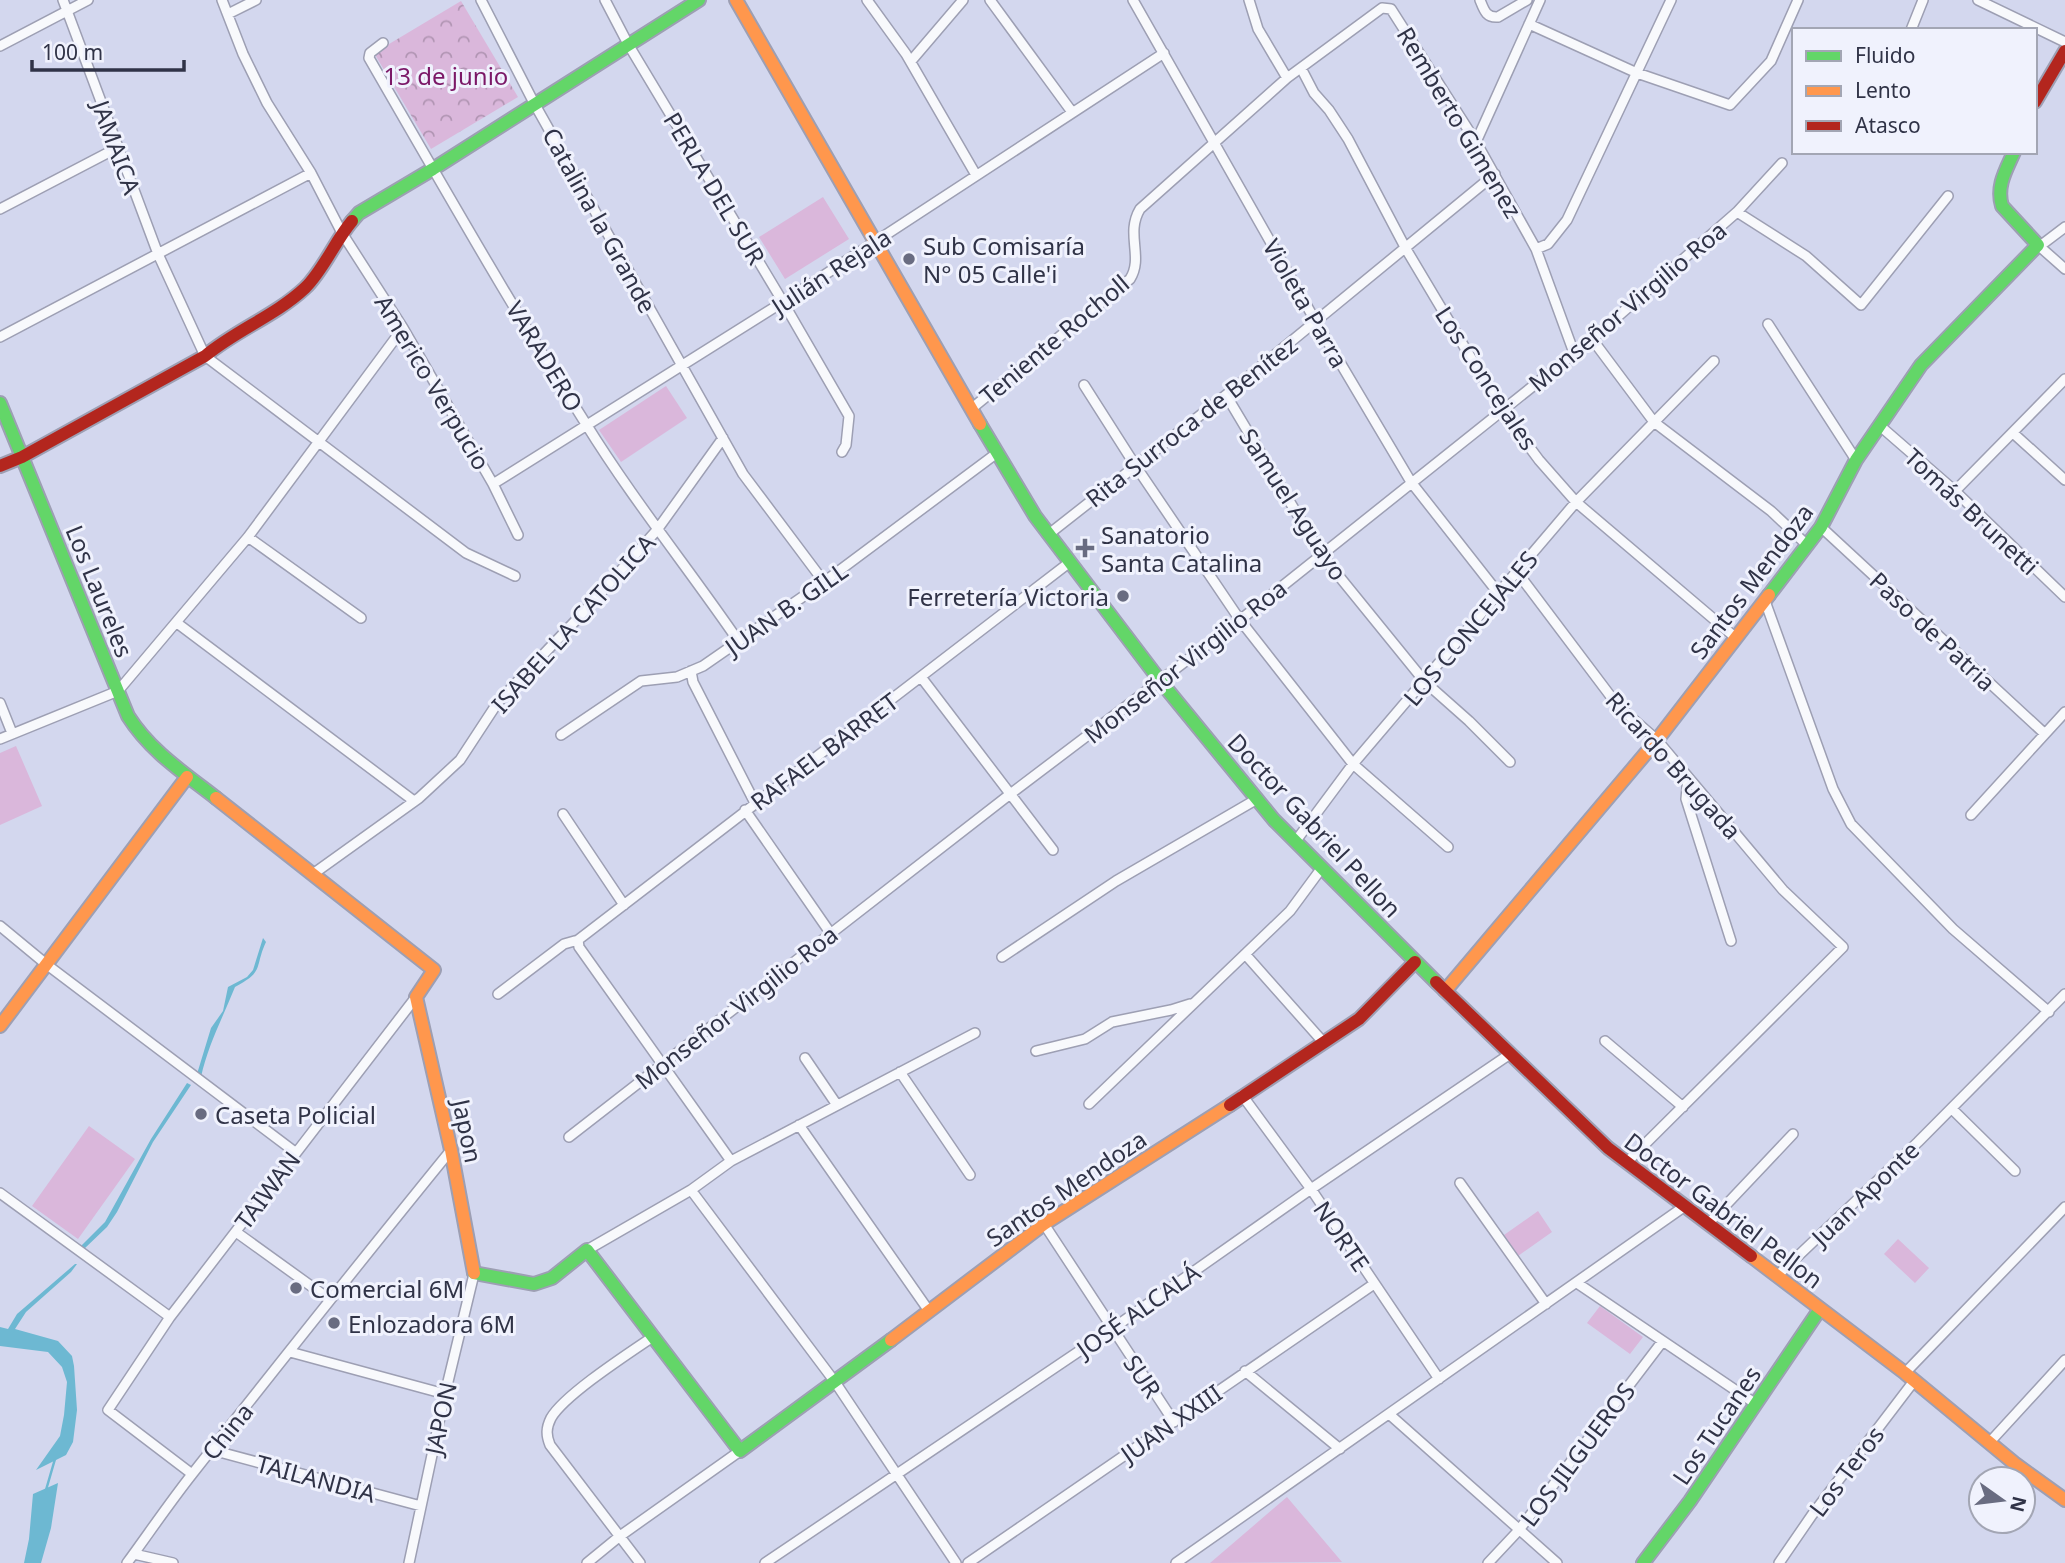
<svg xmlns="http://www.w3.org/2000/svg" width="2065" height="1563" font-family="'Noto Sans',sans-serif">
<style>
.park{fill:url(#park-crowns)}
.garden{fill:#dab7db}
.water{fill:#6db8d2}
.lines{fill:none;stroke-linecap:round;stroke-linejoin:round}
.stream{stroke:#6db8d2;stroke-width:2.5}
.street-casing{stroke:#9d9fb3;stroke-width:12}
.fast-casing{stroke:#9d9fb3;stroke-width:16}
.slow-casing{stroke:#9d9fb3;stroke-width:16}
.jam-casing{stroke:#9d9fb3;stroke-width:16}
.street{stroke:#f8f9fc;stroke-width:9}
.fast{stroke:#63d668;stroke-width:12}
.slow{stroke:#ff974d;stroke-width:12}
.jam{stroke:#b3261e;stroke-width:12}
.poi-dot{fill:#696c81;stroke:#f0f2fd;stroke-width:2.5}
.labels{text-anchor:middle;dominant-baseline:central;stroke-width:6;stroke-linejoin:round;paint-order:stroke}
.park-label{font-size:24px;fill:#7b1767;stroke:#f0f2fd}
.street-label{font-size:24px;fill:#303347;stroke:#f0f2fd}
.poi-label{font-size:24px;fill:#303347;stroke:#f0f2fd;text-anchor:start}
</style>
<defs>
<pattern id="park-crowns" width="20" height="18" patternUnits="userSpaceOnUse" patternTransform="scale(1.75)"><rect width="20" height="18" fill="#dab7db"/><path d="M2 6a3 3 0 1 1 6 0M12 15a3 3 0 1 1 6 0" fill="none" stroke="#b195b3"/></pattern>
</defs>
<rect width="100%" height="100%" fill="#d3d7ee"/>
<!-- park -->
<path class="park" d="M 461,1 L 518,97 L 431,149 L 374,53 Z"/>
<!-- garden -->
<path class="garden" d="M 823,197 L 849,239 L 785,279 L 759,237 Z
M 666,386 L 687,418 L 621,462 L 599,430 Z
M 16,746 L 42,806 L 0,825 L 0,753 Z
M 89,1126 L 135,1159 L 78,1239 L 32,1206 Z
M 1538,1211 L 1552,1232 L 1518,1256 L 1504,1235 Z
M 1898,1239 L 1929,1268 L 1915,1283 L 1884,1254 Z
M 1600,1306 L 1643,1337 L 1630,1354 L 1587,1323 Z
M 1287,1497 L 1342,1562 L 1210,1563 Z"/>
<!-- water -->
<path class="water" d="M 263,938 L 266,942 C 254,968 265,971 235,987 C 223,1017 208,1045 201,1077 L 197,1074 L 211,1028 L 223,1011 L 228,987 L 247,977 L 253,970 Z
M 187,1083 L 191,1085 L 153,1142 L 117,1212 L 107,1227 L 84,1249 L 80,1247 L 105,1222 L 151,1139 Z
M 75,1264 L 77,1264 L 71,1272 L 26,1312 L 15,1329 L 58,1341 L 72,1356 L 74,1366 L 77,1410 L 73,1442 L 66,1455 L 36,1470 L 60,1436 L 64,1415 L 67,1382 L 62,1367 L 48,1352 L 0,1346 L 0,1327 L 8,1329 L 17,1314 Z
M 58,1483 L 51,1528 L 41,1563 L 24,1563 L 29,1539 L 33,1494 Z"/>
<g class="lines">
<!-- stream -->
<path class="stream" d="M 46,1490 L 55,1459"/>
<!-- street casing -->
<g class="street-casing">
<path id="street" d="M 63,0 L 158,254 L 205,356 L 466,553 L 515,576
M 222,0 L 243,54 L 267,103 L 311,173 L 342,233 L 403,328 L 493,484 L 518,535
M 481,0 L 534,103 L 743,474 L 824,582
M 605,0 L 628,44 L 783,302 L 849,416 L 846,445 L 842,452
M 867,0 L 906,54 L 976,175
M 990,0 L 1072,112
M 1133,0 L 1316,322 L 1411,482 L 1499,594
M 1249,0 L 1258,29 L 1287,78
M 1480,0 C 1484,10 1486,18 1498,17 L 1527,0
M 1978,0 L 2065,42
M 228,14 L 256,0
M 1529,24 L 1637,73 L 1730,105 L 1771,61 L 1798,0
M 1911,30 L 1923,0
M 383,43 L 370,53 L 369,58 C 440,181 510,304 586,424 C 633,500 689,569 739,642
M 0,46 L 88,0
M 911,61 L 963,0
M 1301,68 L 1314,93 L 1329,110 L 1348,139 L 1406,249 L 1502,410 L 1539,460 L 1576,502 L 1736,638
M 1476,142 L 1540,0
M 0,209 L 117,148
M 1737,212 L 1806,256 L 1861,305 L 1948,196
M 2038,245 L 2065,269
M 2040,246 L 2065,227
M 1536,249 L 1548,244 L 1567,220 L 1671,0
M 1768,324 L 1856,460
M 0,337 L 311,173
M 1592,339 L 1654,422 L 1771,511 L 1807,545
M 1084,385 L 1135,465 L 1240,620 L 1353,764 L 1448,847
M 1226,395 L 1321,554 L 1425,682 L 1469,721 L 1510,762
M 971,409 L 1130,279 C 1144,257 1125,234 1140,209 L 1287,78 L 1382,8 L 1391,9 L 1476,142 L 1536,249 L 1574,353
M 1879,425 L 1955,491 L 2065,597
M 2013,433 L 2065,480
M 493,484 L 783,302 L 1164,53
M 1955,491 L 2065,379
M 1821,527 L 2045,734
M 1049,534 L 1226,395 L 1495,174
M 248,537 L 361,618
M 1517,572 L 1618,706 L 1657,740 L 1783,890 L 1843,947 L 1627,1162
M 1765,601 L 1833,789 L 1851,824 L 1953,929 L 2049,1012
M 177,623 L 414,801
M 691,671 L 693,682 L 755,803
M 921,677 L 1053,850
M 0,703 L 12,733
M 561,735 L 641,681 L 677,677 L 703,666 L 824,582 L 997,453
M 0,739 L 118,691 L 248,537 L 403,328
M 1688,777 L 1686,799 L 1731,941
M 745,810 L 831,934
M 563,814 L 624,905
M 1971,815 L 2065,712
M 1295,842 L 1353,764 L 1576,502 L 1714,361
M 313,874 L 419,798 L 460,760 L 498,702 L 580,616 L 657,530 L 723,438
M 0,926 L 46,964 L 295,1152
M 578,940 L 579,947 L 731,1161
M 1245,954 L 1324,1043
M 1002,957 L 1116,881 L 1257,799
M 498,994 L 564,944 L 578,940 L 1070,562
M 1605,1041 L 1683,1107
M 1036,1051 L 1085,1039 L 1112,1022 L 1171,1010 L 1190,1004
M 805,1058 L 837,1105
M 900,1072 L 970,1175
M 1242,1095 L 1311,1189 L 1439,1379
M 1089,1104 L 1290,911 L 1321,869
M 1952,1109 L 2015,1171
M 799,1125 L 929,1311
M 569,1137 L 1009,795 L 1240,620 L 1592,339 L 1737,212 L 1782,163
M 1460,1183 L 1546,1304
M 691,1190 L 835,1382 L 956,1563
M 0,1193 L 170,1317
M 1044,1224 L 1174,1422
M 1708,1224 L 1793,1134
M 236,1232 L 329,1299
M 587,1250 L 691,1190 L 731,1161 L 975,1033
M 1777,1276 L 1918,1142 L 2065,994
M 1577,1283 L 1756,1404
M 290,1352 L 445,1394
M 1245,1371 L 1340,1449
M 1905,1373 L 2065,1207
M 1389,1414 L 1557,1563
M 1989,1443 L 2065,1360
M 212,1450 L 421,1506
M 192,1474 L 108,1410 L 170,1317 L 416,997
M 134,1554 L 173,1563
M 127,1563 C 149,1533 170,1502 193,1473 C 278,1365 364,1257 451,1150
M 409,1563 L 445,1394 L 474,1274
M 587,1563 L 620,1536 L 740,1451
M 640,1563 L 550,1445 C 546,1435 546,1428 551,1418 C 564,1395 629,1353 654,1336
M 765,1563 L 1112,1329 L 1311,1189 L 1510,1054
M 968,1563 L 1374,1284
M 1176,1563 L 1685,1206
M 1488,1563 L 1519,1530 L 1662,1342
M 1779,1563 L 1812,1515 L 1914,1381"/>
</g>
<!-- fast casing -->
<g class="fast-casing">
<path id="fast" d="M 352,221 L 359,213 L 433,169 L 699,0
M 0,403 L 128,716 C 150,751 184,773 216,798
M 980,424 L 1035,516 L 1161,682 L 1274,820 L 1436,982
M 1769,595 L 1821,527 L 1856,460 L 1921,365 L 2038,245 L 2002,206 C 1996,186 2006,170 2014,152
M 474,1273 L 534,1284 L 552,1278 L 587,1250 L 740,1451 L 891,1340
M 1643,1563 L 1690,1501 L 1820,1309"/>
</g>
<!-- slow casing -->
<g class="slow-casing">
<path id="slow" d="M 736,0 L 980,424
M 216,798 L 434,970 L 416,997 L 451,1150 L 474,1273
M 1445,991 L 1657,740 L 1769,595
M 0,1026 L 187,777
M 1751,1256 L 1905,1373 L 2014,1463 L 2065,1500
M 891,1340 L 1044,1224 L 1230,1105"/>
</g>
<!-- jam casing -->
<g class="jam-casing">
<path id="jam" d="M 2035,102 L 2065,51
M 0,466 L 22,457 L 205,356 C 236,330 275,316 305,288 C 323,271 335,241 352,221
M 1436,982 L 1608,1148 L 1751,1256
M 1230,1105 L 1359,1019 L 1415,962"/>
</g>
<!-- street -->
<use href="#street" class="street"/>
<!-- fast -->
<use href="#fast" class="fast"/>
<!-- slow -->
<use href="#slow" class="slow"/>
<!-- jam -->
<use href="#jam" class="jam"/>
</g>
<!-- markers -->
<g class="poi-dot">
<circle cx="909" cy="259" r="7"/>
<path d="M1081.5 537.5h7v7h7v7h-7v7h-7v-7h-7v-7h7z"/>
<circle cx="1123" cy="596" r="7"/>
<circle cx="201" cy="1114" r="7"/>
<circle cx="296" cy="1288" r="7"/>
<circle cx="334" cy="1323" r="7"/>
</g>
<g class="labels">
<!-- park labels -->
<g class="park-label">
<text x="446" y="75">13 de junio</text>
</g>
<!-- street labels -->
<g class="street-label">
<text transform="translate(1460 122) rotate(59)">Remberto Gimenez</text>
<text transform="translate(117 147) rotate(70)">JAMAICA</text>
<text transform="translate(715 188) rotate(59)">PERLA DEL SUR</text>
<text transform="translate(600 220) rotate(61)">Catalina la Grande</text>
<text transform="translate(831 271) rotate(-33)">Julián Rejala</text>
<text transform="translate(1306 303) rotate(60)">Violeta Parra</text>
<text transform="translate(1627 306) rotate(-40)">Monseñor Virgilio Roa</text>
<text transform="translate(1054 339) rotate(-40)">Teniente Rocholl</text>
<text transform="translate(545 356) rotate(59)">VARADERO</text>
<text transform="translate(1487 378) rotate(57)">Los Concejales</text>
<text transform="translate(433 382) rotate(59)">Americo Verpucio</text>
<text transform="translate(1191 421) rotate(-38)">Rita Surroca de Benítez</text>
<text transform="translate(1294 504) rotate(57)">Samuel Aguayo</text>
<text transform="translate(1972 511) rotate(43)">Tomás Brunetti</text>
<text transform="translate(1751 581) rotate(-53)">Santos Mendoza</text>
<text transform="translate(100 591) rotate(68)">Los Laureles</text>
<text transform="translate(786 608) rotate(-35)">JUAN B. GILL</text>
<text transform="translate(573 623) rotate(-48)">ISABEL LA CATOLICA</text>
<text transform="translate(1470 628) rotate(-50)">LOS CONCEJALES</text>
<text transform="translate(1933 631) rotate(43)">Paso de Patria</text>
<text transform="translate(1185 661) rotate(-38)">Monseñor Virgilio Roa</text>
<text transform="translate(824 751) rotate(-37)">RAFAEL BARRET</text>
<text transform="translate(1674 765) rotate(48)">Ricardo Brugada</text>
<text transform="translate(1315 825) rotate(47)">Doctor Gabriel Pellon</text>
<text transform="translate(736 1007) rotate(-38)">Monseñor Virgilio Roa</text>
<text transform="translate(468 1131) rotate(78)">Japon</text>
<text transform="translate(1066 1188) rotate(-34)">Santos Mendoza</text>
<text transform="translate(267 1190) rotate(-53)">TAIWAN</text>
<text transform="translate(1865 1193) rotate(-44)">Juan Aponte</text>
<text transform="translate(1724 1210) rotate(37)">Doctor Gabriel Pellon</text>
<text transform="translate(1342 1236) rotate(56)">NORTE</text>
<text transform="translate(1138 1310) rotate(-35)">JOSÉ ALCALÁ</text>
<text transform="translate(1143 1376) rotate(56)">SUR</text>
<text transform="translate(440 1418) rotate(-78)">JAPON</text>
<text transform="translate(1171 1423) rotate(-35)">JUAN XXIII</text>
<text transform="translate(1716 1425) rotate(-56)">Los Tucanes</text>
<text transform="translate(227 1431) rotate(-51)">China</text>
<text transform="translate(1577 1454) rotate(-53)">LOS JILGUEROS</text>
<text transform="translate(1846 1471) rotate(-53)">Los Teros</text>
<text transform="translate(316 1478) rotate(15)">TAILANDIA</text>
</g>
<!-- poi labels -->
<g class="poi-label">
<text x="923" y="245">Sub Comisaría<tspan x="923" dy="28">N° 05 Calle'i</tspan></text>
<text x="1101" y="534">Sanatorio<tspan x="1101" dy="28">Santa Catalina</tspan></text>
<text x="1109" y="596" text-anchor="end">Ferretería Victoria</text>
<text x="215" y="1114">Caseta Policial</text>
<text x="310" y="1288">Comercial 6M</text>
<text x="348" y="1323">Enlozadora 6M</text>
</g>
</g>
<!-- legend -->
<rect x="1792" y="28" width="245" height="126" fill="#f0f2fd" stroke="#a3a6b4" stroke-width="2"/>
<rect x="1806" y="51" width="35" height="10" fill="#63d668" stroke="#a3a6b4" stroke-width="2"/>
<text x="1855" y="63" font-size="21" fill="#303347">Fluido</text>
<rect x="1806" y="86" width="35" height="10" fill="#ff974d" stroke="#a3a6b4" stroke-width="2"/>
<text x="1855" y="98" font-size="21" fill="#303347">Lento</text>
<rect x="1806" y="121" width="35" height="10" fill="#b3261e" stroke="#a3a6b4" stroke-width="2"/>
<text x="1855" y="133" font-size="21" fill="#303347">Atasco</text>
<!-- north arrow -->
<g transform="translate(2002 1500) rotate(104)"><circle r="33" fill="#f0f2fd" stroke="#a3a6b4" stroke-width="2"/>
<path d="M0-5L12 26L0 18L-12 26Z" fill="#696c81"/>
<text y="-10" font-size="19" font-weight="bold" text-anchor="middle" fill="#303347">N</text>
</g>
<!-- scale -->
<path d="M32 60v10h152v-10" fill="none" stroke="#303347" stroke-width="3.5"/>
<text x="42" y="60" font-size="21" fill="#303347" stroke="#f0f2fd" stroke-width="5" paint-order="stroke">100 m</text>
</svg>
